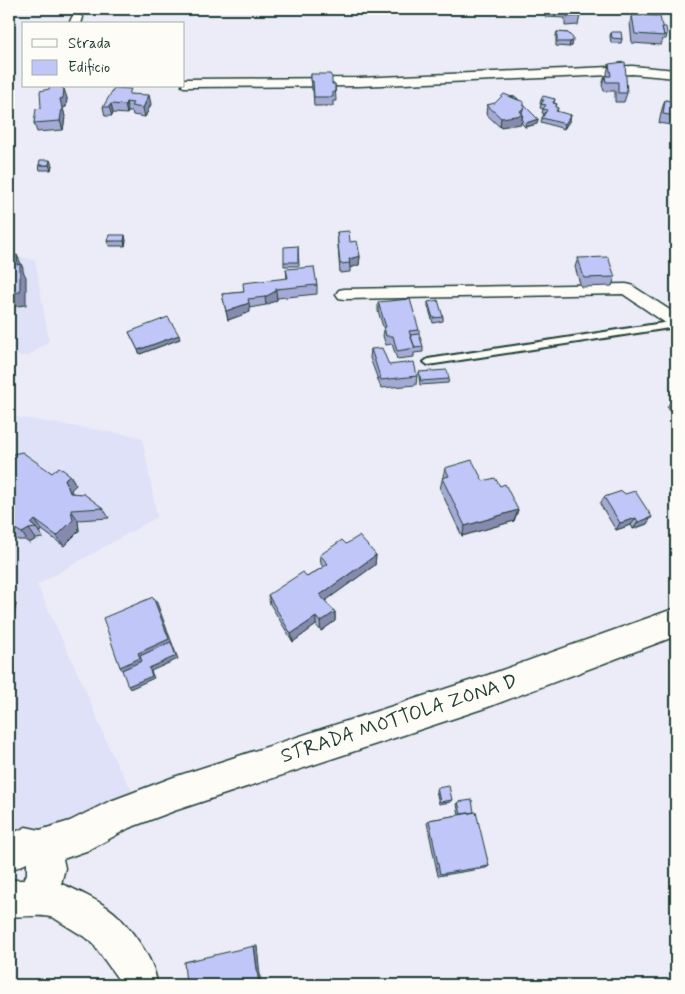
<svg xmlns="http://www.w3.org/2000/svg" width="685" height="994" font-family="Mynerve,sans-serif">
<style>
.built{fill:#dee1f7}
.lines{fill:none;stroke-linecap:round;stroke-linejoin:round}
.lane-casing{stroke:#1f3d34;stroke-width:4}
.street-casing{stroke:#1f3d34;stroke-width:3}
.secondary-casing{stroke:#1f3d34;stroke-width:3}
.lane{fill:#fdfcf7;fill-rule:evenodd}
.street{fill:#fdfcf7;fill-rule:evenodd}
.secondary{fill:#fdfcf7;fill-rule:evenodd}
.wall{fill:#a5aad5;stroke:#1f3d34}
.shaded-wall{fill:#868bae;stroke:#1f3d34}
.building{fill:#c0c6f8;stroke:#1f3d34}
.labels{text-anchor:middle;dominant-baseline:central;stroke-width:4;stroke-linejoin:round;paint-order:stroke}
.street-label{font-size:20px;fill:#1f3d34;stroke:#fdfcf7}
</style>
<rect width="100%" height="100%" fill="#ebecf7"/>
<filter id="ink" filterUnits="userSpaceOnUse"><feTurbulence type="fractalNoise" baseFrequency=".02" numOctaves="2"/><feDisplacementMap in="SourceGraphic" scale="10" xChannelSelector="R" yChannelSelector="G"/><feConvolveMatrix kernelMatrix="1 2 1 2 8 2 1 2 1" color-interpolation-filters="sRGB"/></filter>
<g filter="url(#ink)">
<!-- built -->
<path class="built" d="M 9,255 L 35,260 L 49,341 L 28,356 L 9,355 Z
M 9,416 L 142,437 L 157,517 L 37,585 L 84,687 L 113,757 L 134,794 L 34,849 L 9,848 Z"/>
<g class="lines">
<!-- lane casing -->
<g class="lane-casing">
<path id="lane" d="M 676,321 L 676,327 L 428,365 L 424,362 L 428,359 Z"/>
</g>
<!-- street casing -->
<g class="street-casing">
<path id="street" d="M 77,14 L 83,17 L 81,24 L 69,24 L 73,15 Z
M 632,66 L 676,70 L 676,78 L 632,74 L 359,86 L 184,87 L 182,86 L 184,79 L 359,78 Z
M 626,284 L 631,285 L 676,314 L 676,328 L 670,326 L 623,294 L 344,299 L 339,298 L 336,294 L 339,290 L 344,289 Z"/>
</g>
<!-- secondary casing -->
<g class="secondary-casing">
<path id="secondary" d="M 676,608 L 676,636 L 488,707 L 174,811 L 129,828 L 89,850 L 63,859 L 65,868 L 61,884 C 75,889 108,905 118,916 C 134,933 156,962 157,985 L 119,985 L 118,979 L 91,941 L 54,918 C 39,913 24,918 9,916 L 9,880 L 24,880 L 27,874 L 27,863 L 9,871 L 9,835 L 26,827 L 40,830 L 70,821 L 108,802 L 174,777 L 488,675 Z"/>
</g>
<!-- lane -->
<use href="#lane" class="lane"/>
<!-- street -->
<use href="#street" class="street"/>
<!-- secondary -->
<use href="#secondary" class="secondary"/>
</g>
<!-- wall -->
<path class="wall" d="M 545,9 L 578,9 L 580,16 L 578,25 L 565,26 L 565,18 L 545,17 Z
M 632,15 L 662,27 L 667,35 L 666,39 L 663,39 L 661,45 L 632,43 L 630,23 Z
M 557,32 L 568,33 L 572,46 L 569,47 L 556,46 L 556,36 Z
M 611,32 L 622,39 L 621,43 L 611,43 L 610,36 Z
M 609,64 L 627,93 L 624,102 L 615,102 L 615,91 L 604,91 L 602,85 L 605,76 L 607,76 L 607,73 Z
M 311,74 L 332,84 L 335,84 L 336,101 L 333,101 L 333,106 L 314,106 L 313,90 L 312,90 Z
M 132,94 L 151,104 L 145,117 L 133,115 L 132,112 L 128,112 L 127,114 L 113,113 L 112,116 L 105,116 L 103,107 Z
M 67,98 L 66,107 L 63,108 L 65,117 L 63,130 L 37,132 L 34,123 L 41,108 Z
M 555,99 L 554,103 L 557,104 L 556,108 L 558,108 L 557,112 L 571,115 L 570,120 L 564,129 L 541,122 L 542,118 L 544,114 L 542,113 L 543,109 L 540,108 L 541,105 L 540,104 L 541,100 Z
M 665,100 L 676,102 L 676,126 L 659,123 L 662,109 Z
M 487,105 L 524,105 L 538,119 L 537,124 L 525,127 L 521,123 L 500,127 L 486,114 Z
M 39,165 L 52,165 L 51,170 L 40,170 Z
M 337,232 L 350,242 L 360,256 L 359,265 L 350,268 L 350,272 L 340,273 Z
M 126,240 L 125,246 L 109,246 L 107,241 Z
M 298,246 L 299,266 L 284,266 L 284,262 Z
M 578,258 L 615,277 L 612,286 L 581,287 L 575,267 Z
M 286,269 L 317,285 L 317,294 L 277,298 L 277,300 L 266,305 L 249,308 L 250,312 L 228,320 L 222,294 L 244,292 L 287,278 Z
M 378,302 L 419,330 L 419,334 L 423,347 L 423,352 L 414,353 L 414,357 L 397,359 L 392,344 L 386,345 L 383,336 L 384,330 L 378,311 Z
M 428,302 L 443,317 L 443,321 L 433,323 L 428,306 Z
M 129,332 L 180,339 L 140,354 Z
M 371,349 L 389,365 L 417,376 L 416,385 L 381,388 L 370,358 Z
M 419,372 L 449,379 L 448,383 L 420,385 L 419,376 Z
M 676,400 L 676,417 L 667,407 L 670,403 Z
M 9,455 L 52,473 L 70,475 L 76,485 L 71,490 L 72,493 L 103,508 L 109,518 L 78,520 L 79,531 L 64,546 L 42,530 L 39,532 L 43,538 L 36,539 L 29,543 L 25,540 L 18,540 L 9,533 Z
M 445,468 L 483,481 L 500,486 L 518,510 L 514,521 L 462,536 L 440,489 Z
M 625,494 L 647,524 L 633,529 L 631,525 L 616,530 L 600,504 L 604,497 Z
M 346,544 L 376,555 L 375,565 L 325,601 L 335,612 L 335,621 L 321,631 L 316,625 L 293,642 L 270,604 L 268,595 L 307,577 L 323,567 L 321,564 L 320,555 Z
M 9,598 L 16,604 L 13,620 L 9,621 Z
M 437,788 L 452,800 L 451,802 L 439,804 L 436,790 Z
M 458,802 L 474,812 L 489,866 L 486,868 L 438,876 L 427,823 L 429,820 L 459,815 L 457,804 Z"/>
<!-- shaded-wall -->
<path class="shaded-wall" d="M 573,41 L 572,46 L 569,47 L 570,42 Z
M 64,89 L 67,98 L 66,107 L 63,108 L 65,117 L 63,130 L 60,121 L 60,99 Z
M 149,95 L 151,104 L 145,117 L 143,108 Z
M 126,102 L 128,112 L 127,114 L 125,105 Z
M 111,104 L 113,113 L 112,116 L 109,107 Z
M 524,108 L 521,124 L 500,127 L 501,118 Z
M 571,115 L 570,120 L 564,129 L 565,124 Z
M 538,119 L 537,124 L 525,127 L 526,123 Z
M 50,160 L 52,165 L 51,170 L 49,165 Z
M 125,235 L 126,240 L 125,246 L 124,241 Z
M 17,255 L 23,268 L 23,271 L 26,277 L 26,305 L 9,307 L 9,293 L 17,265 Z
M 360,256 L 359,265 L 350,268 L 349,259 Z
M 276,291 L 277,300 L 266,305 L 265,297 Z
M 249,303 L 250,312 L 228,320 L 226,311 Z
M 179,335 L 180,339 L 140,354 L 138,350 Z
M 70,475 L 76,485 L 71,490 L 77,504 L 70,493 L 65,479 Z
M 71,510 L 78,520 L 79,531 L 64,546 L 57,536 Z
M 518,510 L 514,521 L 462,536 L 465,526 Z
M 652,517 L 647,524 L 633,529 L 638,522 Z
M 636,518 L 631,525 L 616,530 L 620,523 Z
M 35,520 L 42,530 L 39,532 L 36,528 L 31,524 Z
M 29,529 L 36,539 L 29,543 L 22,533 Z
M 376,555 L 375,565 L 321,604 L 320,595 Z
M 153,597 L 157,603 L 178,659 L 151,671 L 154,678 L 130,689 L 128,686 L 144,664 L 124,672 L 120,667 L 138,653 Z
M 10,598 L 16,604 L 13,620 L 9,615 L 9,606 Z
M 335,612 L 335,621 L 321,631 L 320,622 Z
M 316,617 L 316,625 L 293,642 L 291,634 Z
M 254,946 L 257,946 L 261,985 L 259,985 Z"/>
<!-- building -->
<path class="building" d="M 558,9 L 578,9 L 580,16 L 567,17 L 567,9 Z
M 632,15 L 660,16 L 664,36 L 635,34 Z
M 662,27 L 666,27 L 667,35 L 664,35 Z
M 557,32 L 568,33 L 573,38 L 573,41 L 570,42 L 557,42 Z
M 611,32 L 621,32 L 622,39 L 612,38 Z
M 625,62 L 627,93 L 618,93 L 618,82 L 606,82 L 605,76 L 611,76 L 609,64 Z
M 311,74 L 330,74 L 332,77 L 332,84 L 335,84 L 335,92 L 333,92 L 333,97 L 314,97 L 313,81 L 311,81 Z
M 50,86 L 60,86 L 64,89 L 63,98 L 60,99 L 62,108 L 60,121 L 34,123 L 36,109 L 41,108 L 40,91 L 49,89 Z
M 114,88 L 131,89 L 129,94 L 149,95 L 143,108 L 131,106 L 133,103 L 126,102 L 125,105 L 111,104 L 109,107 L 103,107 Z
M 504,94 L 524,102 L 524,108 L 520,111 L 523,115 L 501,118 L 487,105 L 495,103 Z
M 515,96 L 519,100 L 511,97 Z
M 543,96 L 555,99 L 553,103 L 557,104 L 555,107 L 558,108 L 556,111 L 571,115 L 565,124 L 542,118 L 547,110 L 543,109 L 546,105 L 541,104 L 544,100 L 541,100 Z
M 665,100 L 676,102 L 676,116 L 663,114 Z
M 524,105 L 538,119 L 526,123 L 522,119 L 523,115 L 522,113 Z
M 40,160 L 50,160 L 49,165 L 39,165 Z
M 349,231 L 350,242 L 357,241 L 360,256 L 349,259 L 350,263 L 340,264 L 337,232 Z
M 109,235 L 125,235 L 124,241 L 107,241 Z
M 298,246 L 298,262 L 284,262 L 284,247 Z
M 17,255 L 17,265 L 20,264 L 20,292 L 9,293 L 9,256 Z
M 608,257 L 615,277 L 584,278 L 578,258 Z
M 314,267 L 317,285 L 276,289 L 276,291 L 265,297 L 248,299 L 249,303 L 226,311 L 222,294 L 244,292 L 243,283 L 288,278 L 286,269 Z
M 410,299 L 419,330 L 409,331 L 415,348 L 397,351 L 393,336 L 386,336 L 384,327 L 386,327 L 378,302 Z
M 438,300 L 443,317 L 433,318 L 428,302 Z
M 168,317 L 179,335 L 138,350 L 129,332 Z
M 419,334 L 423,347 L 415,348 L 410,335 Z
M 382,348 L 389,365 L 414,362 L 417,376 L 381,380 L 371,349 Z
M 447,370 L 449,379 L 421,381 L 419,372 Z
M 676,400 L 676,410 L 670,403 Z
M 22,452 L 52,473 L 59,467 L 70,475 L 65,479 L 70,493 L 84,494 L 103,508 L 71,510 L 73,520 L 57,536 L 35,520 L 31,524 L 36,528 L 29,529 L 22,533 L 17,530 L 10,530 L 9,529 L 9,455 Z
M 472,460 L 483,481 L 495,478 L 500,486 L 505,484 L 518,510 L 465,526 L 442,478 L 449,476 L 445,468 Z
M 622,491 L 625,494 L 635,491 L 652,517 L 638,522 L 636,518 L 620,523 L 604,497 Z
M 359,536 L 376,555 L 320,595 L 335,612 L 320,622 L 316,617 L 291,634 L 268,595 L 303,572 L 307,577 L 328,564 L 320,555 L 342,540 L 346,544 Z
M 153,597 L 169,639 L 138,653 L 140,658 L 120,667 L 103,618 Z
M 171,642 L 176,656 L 149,668 L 152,676 L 128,686 L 122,670 L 142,661 L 140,656 Z
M 449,786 L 452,800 L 440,802 L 437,788 Z
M 472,800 L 474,812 L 461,814 L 458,802 Z
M 476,812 L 489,866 L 440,874 L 429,820 Z
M 254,946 L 259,985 L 186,985 L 184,962 Z"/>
</g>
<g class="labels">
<!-- street labels -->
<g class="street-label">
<text transform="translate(399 719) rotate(-18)">STRADA MOTTOLA ZONA D</text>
</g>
</g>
<!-- margin -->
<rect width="685" height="994" fill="none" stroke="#fdfcf7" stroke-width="30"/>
<rect x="15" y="15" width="655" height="964" fill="none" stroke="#1f3d34" stroke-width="2" filter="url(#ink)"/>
<!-- legend -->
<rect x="22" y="22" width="162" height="65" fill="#fdfcf7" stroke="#a4b0a9"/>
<rect x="32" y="39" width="25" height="8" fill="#fdfcf7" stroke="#a4b0a9"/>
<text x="68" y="48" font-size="15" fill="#1f3d34">Strada</text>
<rect x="32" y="60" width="25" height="15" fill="#c0c6f8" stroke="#a4b0a9"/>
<text x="68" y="72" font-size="15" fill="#1f3d34">Edificio</text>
</svg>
